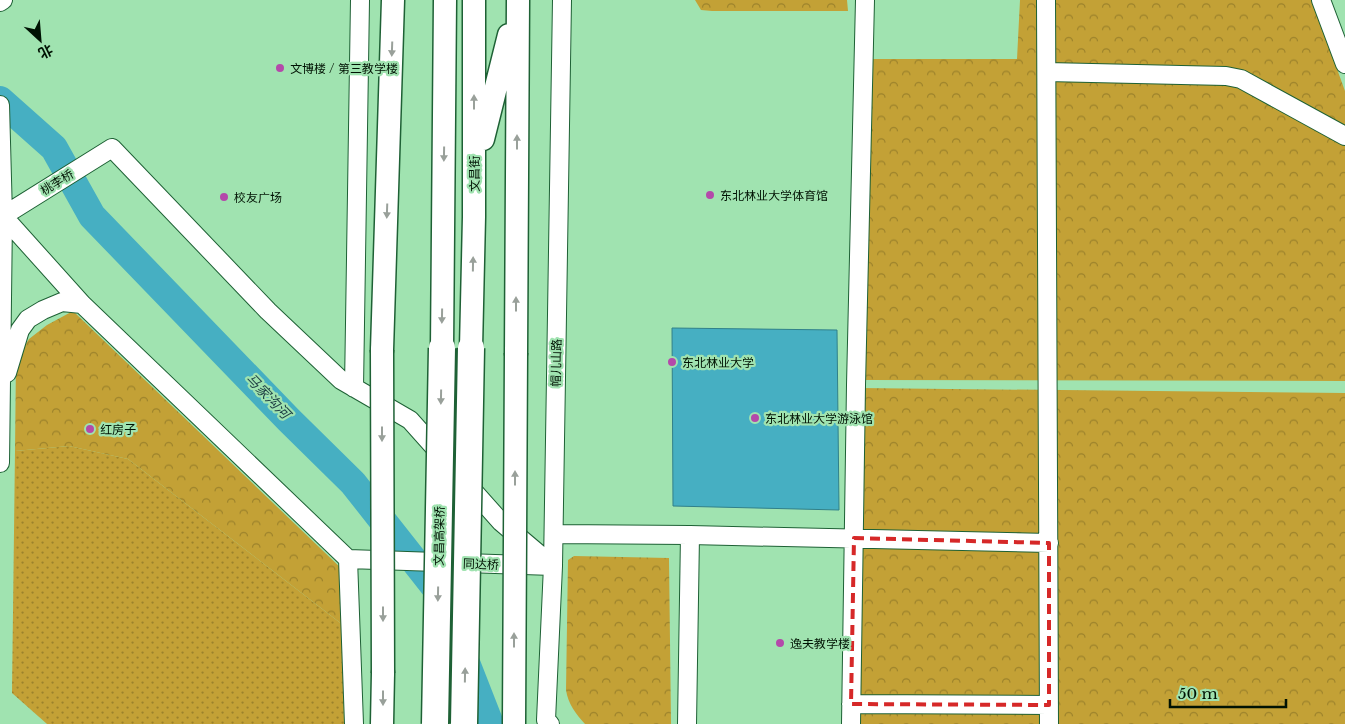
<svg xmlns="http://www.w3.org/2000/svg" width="1345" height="724" font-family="'Libre Baskerville','Noto Sans SC',serif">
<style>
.green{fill:url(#green-dots)}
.forest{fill:url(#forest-crowns)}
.water{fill:#46afc2;stroke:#318089}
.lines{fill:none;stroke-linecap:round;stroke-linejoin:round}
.river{stroke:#46afc2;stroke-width:28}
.minor-casing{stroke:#1e6135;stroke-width:20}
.major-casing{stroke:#1e6135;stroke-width:25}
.minor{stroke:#fff;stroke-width:18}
.major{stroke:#fff;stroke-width:22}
.major-bridge-casing{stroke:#1e6135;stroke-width:25;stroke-linecap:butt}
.highway-bridge-casing{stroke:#1e6135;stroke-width:29;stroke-linecap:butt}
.major-bridge{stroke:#fff;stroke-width:22}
.highway-bridge{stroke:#fff;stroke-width:26}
.oneway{fill:#99a09a}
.marked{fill:none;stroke:#d62828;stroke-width:4;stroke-dasharray:10 6;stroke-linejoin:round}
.poi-dot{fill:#b449aa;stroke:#a0e3b0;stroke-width:2}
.labels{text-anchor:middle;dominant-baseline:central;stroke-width:4.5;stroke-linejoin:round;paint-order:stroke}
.poi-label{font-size:12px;fill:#001203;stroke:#a0e3b0;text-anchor:start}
.street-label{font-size:12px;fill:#001203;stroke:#a0e3b0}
.water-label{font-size:14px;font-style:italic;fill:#1d3d43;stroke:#a0e3b0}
</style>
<defs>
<pattern id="green-dots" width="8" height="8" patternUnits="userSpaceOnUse" patternTransform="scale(1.25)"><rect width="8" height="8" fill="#c3a136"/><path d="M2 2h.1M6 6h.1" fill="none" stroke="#9c822b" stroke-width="1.8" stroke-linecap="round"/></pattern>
<pattern id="forest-crowns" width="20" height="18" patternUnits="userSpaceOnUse" patternTransform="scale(1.25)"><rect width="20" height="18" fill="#c3a136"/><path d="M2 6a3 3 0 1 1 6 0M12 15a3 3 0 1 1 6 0" fill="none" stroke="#9c822b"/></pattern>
</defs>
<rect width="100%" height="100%" fill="#a0e3b0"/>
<!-- green -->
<path class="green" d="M 69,446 L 128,459 L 343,625 L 344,724 L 47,724 L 12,693 L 15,451 Z"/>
<!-- forest -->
<path class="forest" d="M 695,0 L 847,0 L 848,11 L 712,11 L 701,10 Z
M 1020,0 L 1312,0 L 1345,91 L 1345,381 L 863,380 L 873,59 L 1017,59 Z
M 73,311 L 343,570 L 343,625 L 128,459 L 69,446 L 15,451 L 16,359 L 29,339 L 47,325 Z
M 859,388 L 1345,393 L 1345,724 L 857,724 Z
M 574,556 L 669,558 L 671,724 L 585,724 C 576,714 568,704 566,690 L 568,560 Z"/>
<!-- water -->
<path class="water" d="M 672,328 L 837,330 L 839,510 L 673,506 Z"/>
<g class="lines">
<!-- river -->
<path class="river" d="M 0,100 L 54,148 L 92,216 L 289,420 L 353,483 L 438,591 L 490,724"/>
<!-- minor casing -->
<g class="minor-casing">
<path id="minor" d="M 1046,0 L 1049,724
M 1321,0 L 1345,64
M 0,2 L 3,0
M 1047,72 L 1226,76 L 1241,79 L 1345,136
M 0,105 L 3,216 L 0,463
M 3,216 L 112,148 L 268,311 L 341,380 L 410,420 L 501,522 L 553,566
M 3,216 L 82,304 L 348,559 L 354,724
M 7,373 L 20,330 L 28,319 L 43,310 L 62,302 L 82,304
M 354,388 L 360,0
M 554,534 L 690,535 L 687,724
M 690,535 L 1049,543
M 348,559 L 553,566
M 851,704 L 1049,705
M 550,724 L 546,720 L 553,566 L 562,0
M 851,724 L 856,385 L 865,0"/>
</g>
<!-- major casing -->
<g class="major-casing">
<path id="major" d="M 483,139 L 509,35
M 442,348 L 445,0
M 471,348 L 474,217 L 474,0
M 382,350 L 393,0
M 516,353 L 518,0
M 382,724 L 383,673"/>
</g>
<!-- minor -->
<use href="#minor" class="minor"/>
<!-- major -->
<use href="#major" class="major"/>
<!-- major-bridge casing -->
<g class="major-bridge-casing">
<path id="major-bridge" d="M 382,350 L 383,673
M 514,724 L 516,353"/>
</g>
<!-- highway-bridge casing -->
<g class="highway-bridge-casing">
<path id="highway-bridge" d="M 435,724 L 442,348
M 464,724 L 471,348"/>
</g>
<!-- major-bridge -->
<use href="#major-bridge" class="major-bridge"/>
<!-- highway-bridge -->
<use href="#highway-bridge" class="highway-bridge"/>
</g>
<!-- one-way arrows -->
<defs><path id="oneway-solid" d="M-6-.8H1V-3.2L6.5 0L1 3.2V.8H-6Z" transform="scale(1.25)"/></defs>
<g class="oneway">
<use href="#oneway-solid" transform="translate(392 49) rotate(92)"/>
<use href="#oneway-solid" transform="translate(474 102) rotate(-90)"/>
<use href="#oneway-solid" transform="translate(517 142) rotate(-90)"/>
<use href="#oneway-solid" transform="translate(444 154) rotate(91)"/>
<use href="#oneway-solid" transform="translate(387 211) rotate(92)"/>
<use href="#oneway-solid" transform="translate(473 264) rotate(-89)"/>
<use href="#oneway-solid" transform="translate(516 304) rotate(-90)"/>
<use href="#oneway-solid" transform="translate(442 316) rotate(91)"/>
<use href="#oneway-solid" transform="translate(441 397) rotate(91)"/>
<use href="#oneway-solid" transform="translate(382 434) rotate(90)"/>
<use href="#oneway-solid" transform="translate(515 478) rotate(-90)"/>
<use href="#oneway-solid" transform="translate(438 594) rotate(91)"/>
<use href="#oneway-solid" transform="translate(383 614) rotate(90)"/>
<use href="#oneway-solid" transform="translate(514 640) rotate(-90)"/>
<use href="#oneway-solid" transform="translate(465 675) rotate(-89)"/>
<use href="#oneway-solid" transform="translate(383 698) rotate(90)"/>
</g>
<!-- marked area -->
<path class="marked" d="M 854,538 L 1049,543 L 1049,705 L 851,704 Z"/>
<!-- markers -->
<g class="poi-dot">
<circle cx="280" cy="68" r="5"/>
<circle cx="710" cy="195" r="5"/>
<circle cx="224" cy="197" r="5"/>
<circle cx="672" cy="362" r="5"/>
<circle cx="755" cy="418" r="5"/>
<circle cx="90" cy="429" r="5"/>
<circle cx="780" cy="643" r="5"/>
</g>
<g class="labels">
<!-- poi labels -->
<g class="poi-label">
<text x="290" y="68">文博楼 / 第三教学楼</text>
<text x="720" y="195">东北林业大学体育馆</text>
<text x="234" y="197">校友广场</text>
<text x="682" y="362">东北林业大学</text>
<text x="765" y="418">东北林业大学游泳馆</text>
<text x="100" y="429">红房子</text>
<text x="790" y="643">逸夫教学楼</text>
</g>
<!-- street labels -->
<g class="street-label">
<text transform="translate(474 174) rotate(-90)">文昌街</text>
<text transform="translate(57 182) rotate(-32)">桃李桥</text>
<text transform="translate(556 363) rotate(-89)">帽儿山路</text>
<text transform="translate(439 536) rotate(-89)">文昌高架桥</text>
<text transform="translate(481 564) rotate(2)">同达桥</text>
</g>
<!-- water labels -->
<g class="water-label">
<text transform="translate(268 396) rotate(46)">马家沟河</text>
</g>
</g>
<!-- north arrow -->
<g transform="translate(40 40) rotate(154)" stroke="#a0e3b0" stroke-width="4" paint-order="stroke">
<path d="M0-4L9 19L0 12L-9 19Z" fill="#001203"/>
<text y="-8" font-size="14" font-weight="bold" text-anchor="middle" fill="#001203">北</text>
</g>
<!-- scale -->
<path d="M1170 699v8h116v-8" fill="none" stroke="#001203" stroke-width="2.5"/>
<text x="1178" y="699" font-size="15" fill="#001203" stroke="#a0e3b0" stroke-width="4" paint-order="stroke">50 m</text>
</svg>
